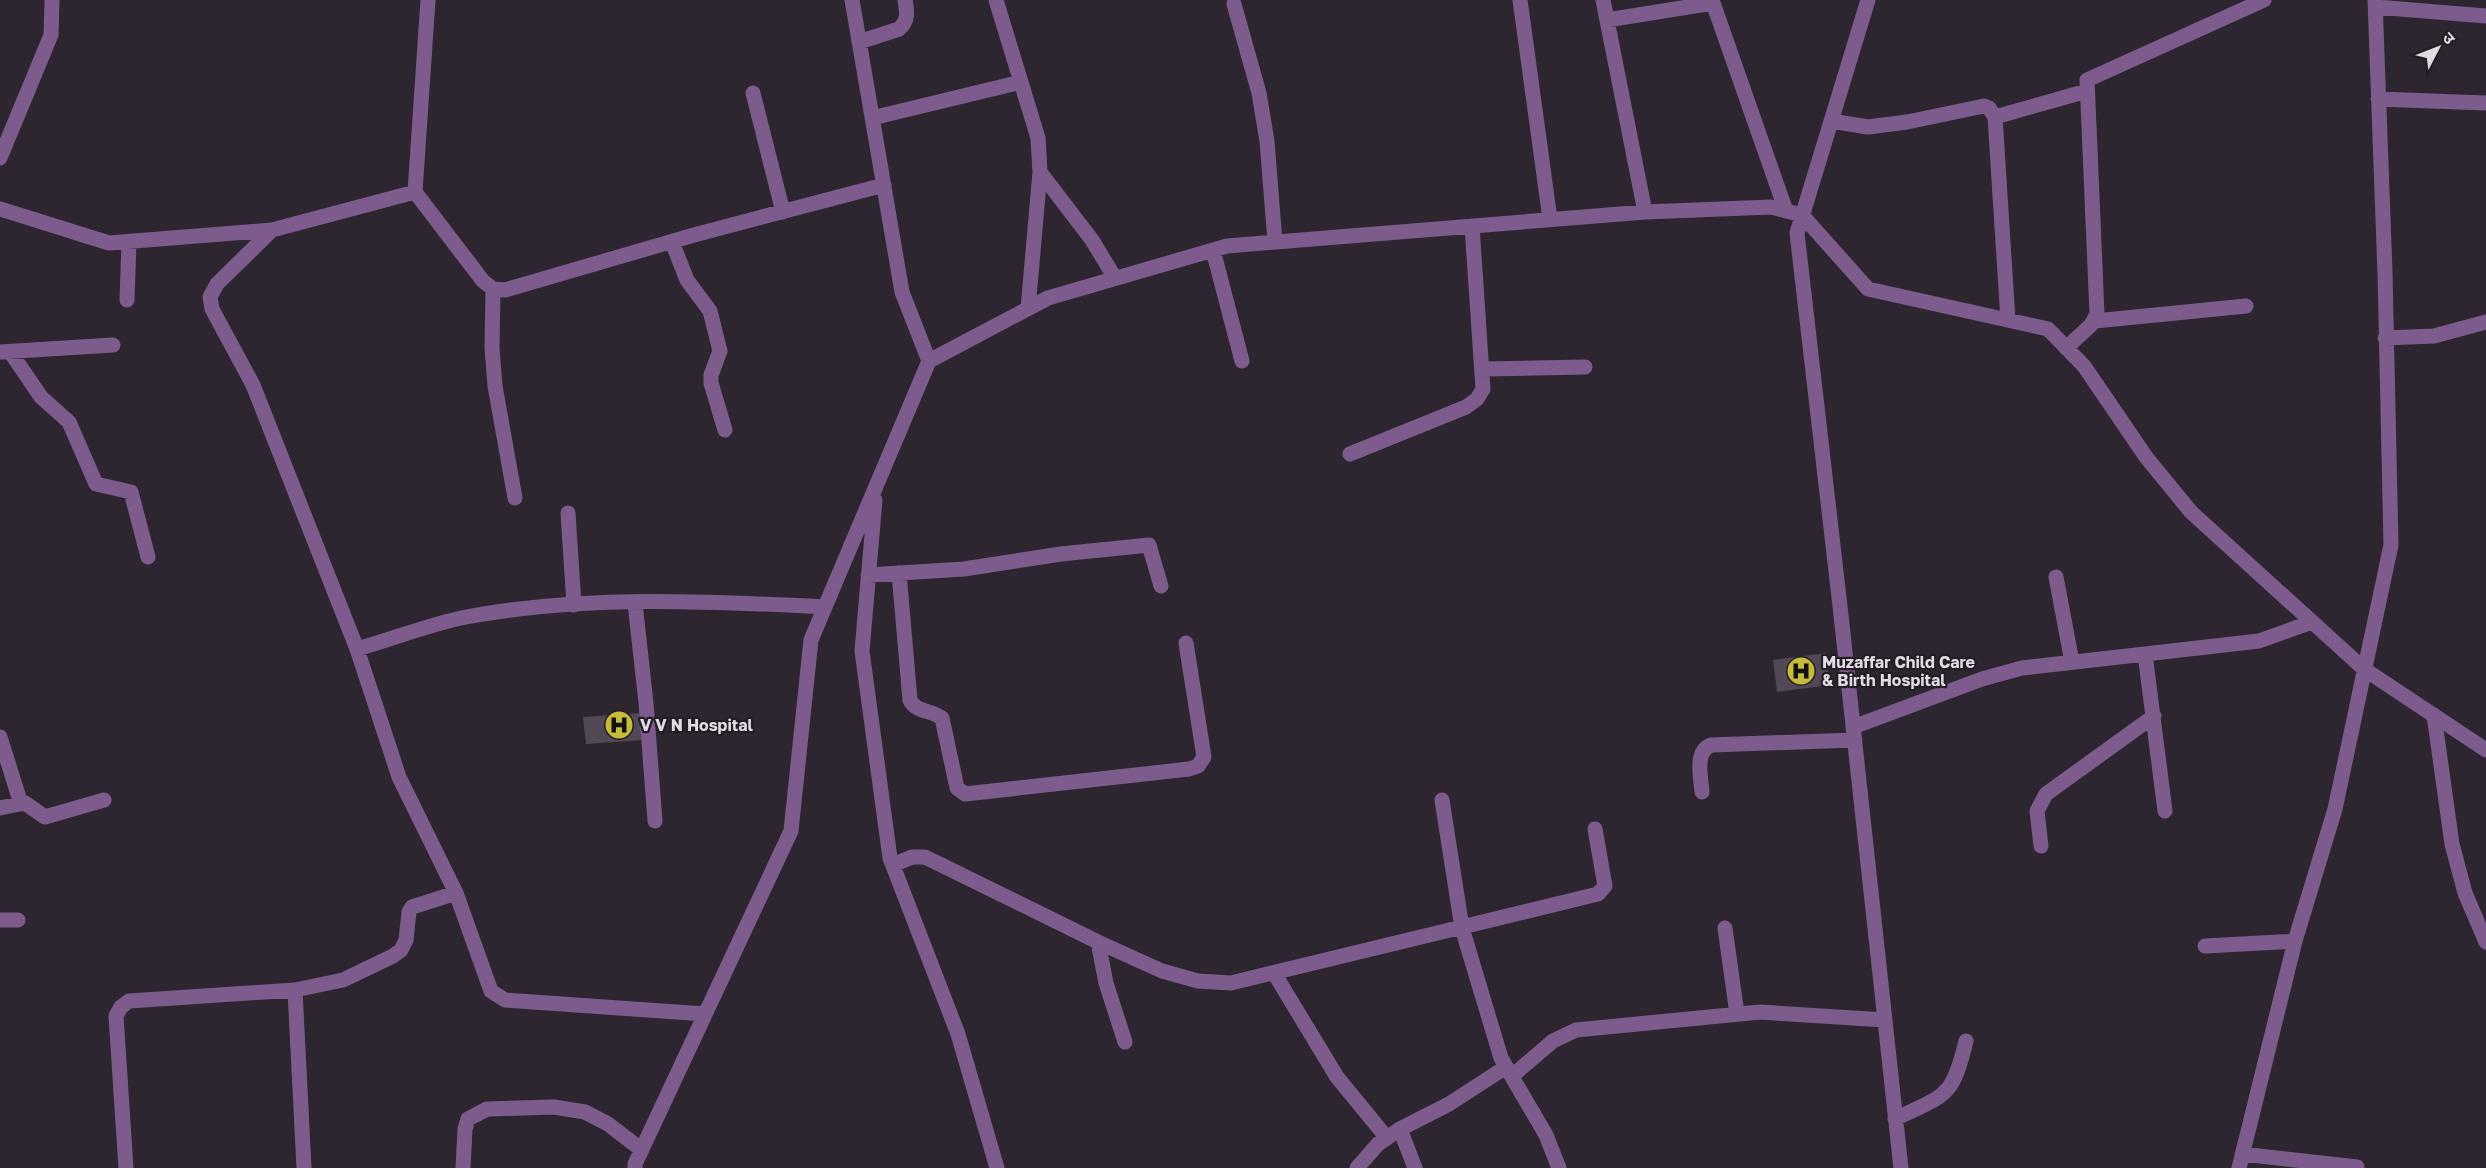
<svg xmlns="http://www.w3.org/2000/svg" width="2486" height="1168" font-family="'Golos Text','Noto Sans Devanagari',sans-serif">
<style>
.building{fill:#514955}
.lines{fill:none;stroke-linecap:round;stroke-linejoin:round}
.minor{stroke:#7d5c8d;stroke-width:15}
.labels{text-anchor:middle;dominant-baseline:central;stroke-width:4.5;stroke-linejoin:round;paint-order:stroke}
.poi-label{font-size:16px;font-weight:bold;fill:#e1dce3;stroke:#241c27;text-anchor:start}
</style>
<rect width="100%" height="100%" fill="#2d2631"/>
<!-- building -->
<path class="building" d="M 1826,653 L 1830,685 L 1777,692 L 1773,660 Z
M 641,713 L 643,740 L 586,744 L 583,717 Z"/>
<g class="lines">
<!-- minor -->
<path class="minor" d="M 996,0 L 1038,138 L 1040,172 L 1028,309
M 1520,0 L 1550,219
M 1603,0 L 1645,212
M 1712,0 L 1786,211
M 1868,0 L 1797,233 L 1840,606 L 1901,1168
M 1234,4 L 1259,93 L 1267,141 L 1275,242
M 2376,7 L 2486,16
M 1607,20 L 1713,3
M 859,42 L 899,29 C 909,20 907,12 905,0
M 753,93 L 783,212
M 2378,99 L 2486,103
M 1995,117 L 2087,91
M 872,118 L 1021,82
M 1831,121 L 1868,127 L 1907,122 L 1984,106 L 1989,108 L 1995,117 L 2008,320
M 0,158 L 51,35 L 52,0
M 1040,172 L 1092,240 L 1115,278
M 415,192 L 483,281 L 493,289 L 505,290 L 694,235 L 884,185
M 0,209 L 109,243 L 272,230 L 415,192 L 428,0
M 272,230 L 217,284 L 210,297 L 212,309 L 253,385 L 357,649 L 399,777 L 456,893 L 491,991 L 505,1000 L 705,1014
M 672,242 L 687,280 L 710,311 L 720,351 L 711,375 L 711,383 L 725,430
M 1213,250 L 1242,361
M 493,289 L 492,348 L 495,386 L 515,498
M 127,300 L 129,242
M 2095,321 L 2246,306
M 2385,338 L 2434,336 L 2486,322
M 2066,348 L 2091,325 L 2097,314 L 2087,80 L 2264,0
M 0,352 L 113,345
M 11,353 L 41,397 L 69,422 L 96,484 L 131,492 L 148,557
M 929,361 L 1048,298 L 1227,246 L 1645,212 L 1771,207 L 1802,215 L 1868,289 L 2048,329 L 2084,366 L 2146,457 L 2191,512 L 2364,669 L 2486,750
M 1482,369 L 1585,367
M 1350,454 L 1466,407 L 1477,399 L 1483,389 L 1472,226
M 875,500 L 862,651 L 890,858 L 958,1034 L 997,1168
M 568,513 L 574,605
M 899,573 L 910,700 C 915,712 932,710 942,718 L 957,788 L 965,794 L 1189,769 L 1198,766 L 1204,757 L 1186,643
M 868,575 L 964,569 L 1061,554 L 1149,545 L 1161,586
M 2056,577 L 2072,662
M 635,603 L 646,703 L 655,821
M 357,649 C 393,639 430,624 466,617 C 584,595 706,601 825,607
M 2145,654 L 2165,811
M 2434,715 L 2452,844 L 2465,893 L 2486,942
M 1853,727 L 1982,679 L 2022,668 L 2259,641 L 2312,622
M 0,737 L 21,804
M 1702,792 C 1701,776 1694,752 1711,745 L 1855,740
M 1442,800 L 1462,928 L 1501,1058 L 1546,1135 L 1559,1168
M 0,808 L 25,803 L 45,817 L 104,800
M 2041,846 L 2037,811 L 2046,794 L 2154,716
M 893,865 L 912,857 L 925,857 L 1098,942 L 1162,971 L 1198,981 L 1231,983 L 1598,894 L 1605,886 L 1595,829
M 0,920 L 18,920
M 1725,928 L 1737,1014
M 1098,942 L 1106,983 L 1125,1042
M 2205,946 L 2295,941
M 1274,973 L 1337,1077 L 1387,1138
M 295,990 L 304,1168
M 1512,1076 L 1553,1041 L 1576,1030 L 1760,1012 L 1885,1020
M 1895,1119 C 1946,1094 1952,1099 1966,1041
M 1400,1129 L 1415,1168
M 2242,1154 L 2357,1167
M 126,1168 L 116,1016 L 121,1007 L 129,1001 L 295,990 L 343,980 L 393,956 L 401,950 L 406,940 L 409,912 L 412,907 L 456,893
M 463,1168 L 465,1129 L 468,1119 L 487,1109 L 554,1107 L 585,1112 L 608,1124 L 642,1150
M 635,1168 L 635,1164 L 791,831 L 811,640 L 929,361 L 902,292 L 852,0
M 1357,1168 L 1378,1144 L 1400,1129 L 1449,1104 L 1506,1067
M 2239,1168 L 2295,941 L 2335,809 L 2391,545 L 2385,273 L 2375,0"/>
</g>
<!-- icons -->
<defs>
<g id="hospital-disc" transform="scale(1.5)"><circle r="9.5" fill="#c7bb3c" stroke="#241c27"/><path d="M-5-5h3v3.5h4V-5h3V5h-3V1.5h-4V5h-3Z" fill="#111"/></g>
</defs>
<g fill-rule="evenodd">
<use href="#hospital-disc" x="1801" y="671"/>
<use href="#hospital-disc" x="619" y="725"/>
</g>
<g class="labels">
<!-- poi labels -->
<g class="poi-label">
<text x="1822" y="662">Muzaffar Child Care<tspan x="1822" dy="18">&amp; Birth Hospital</tspan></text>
<text x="640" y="725">V V N Hospital</text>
</g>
</g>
<!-- north arrow -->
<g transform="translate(2438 48) rotate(48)" stroke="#241c27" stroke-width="4.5" paint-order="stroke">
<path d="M0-4.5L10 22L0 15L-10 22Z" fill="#e1dce3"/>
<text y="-9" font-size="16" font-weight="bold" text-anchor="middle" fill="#e1dce3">उ</text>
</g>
</svg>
